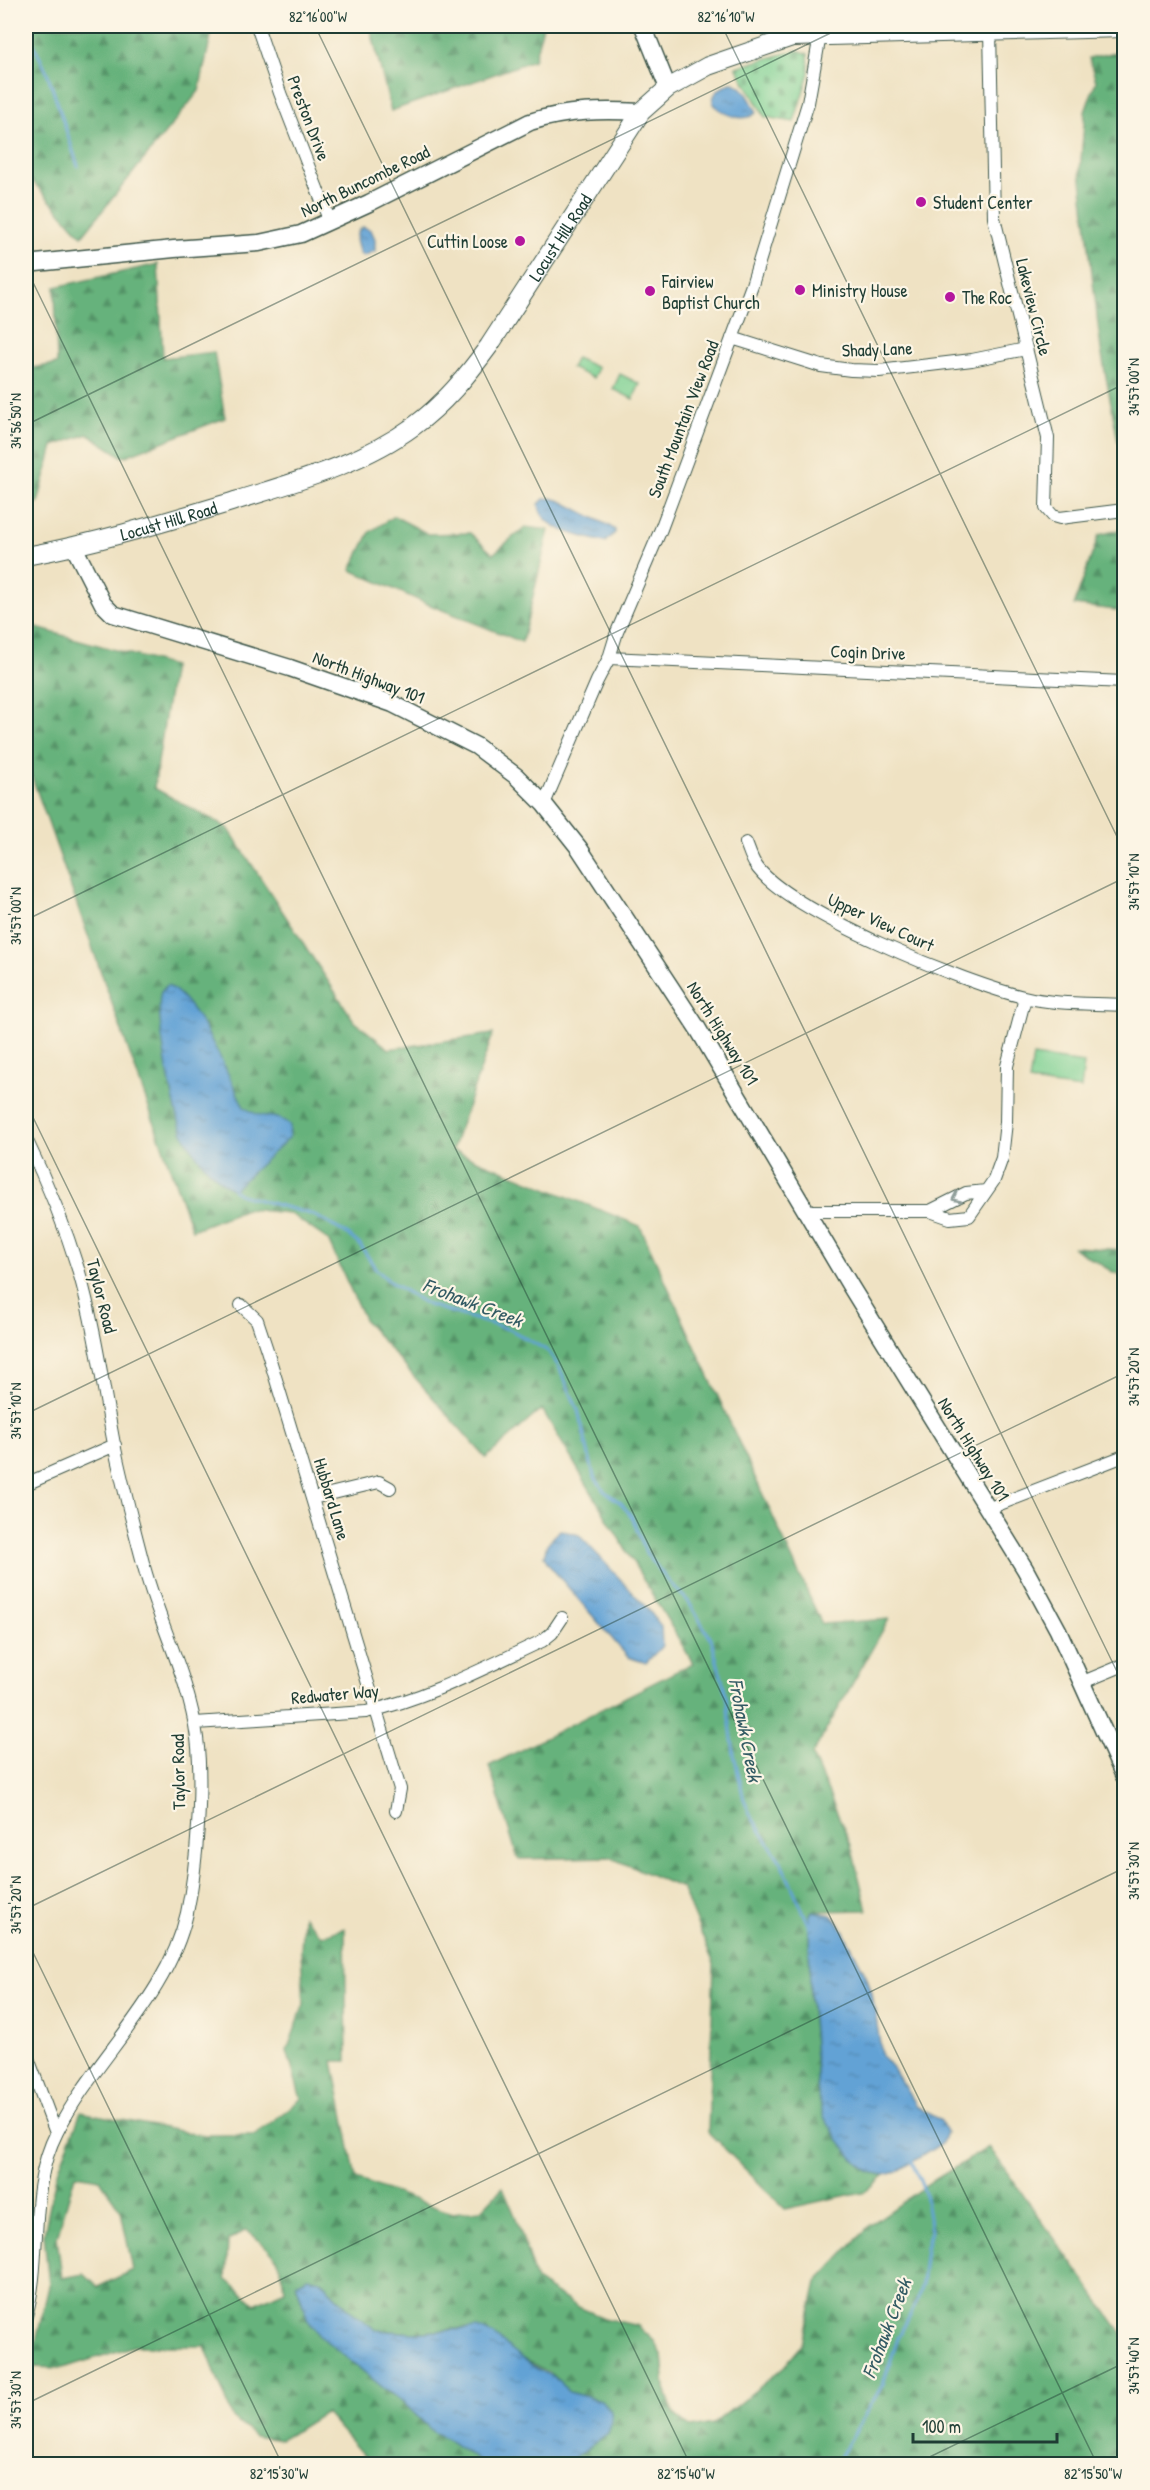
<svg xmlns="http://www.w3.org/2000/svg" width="1150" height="2490" font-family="'Patrick Hand',sans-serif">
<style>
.forest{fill:url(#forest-firs);stroke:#427858;stroke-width:1.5;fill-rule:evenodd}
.cemetery{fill:url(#cemetery-stones);stroke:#4e8663;stroke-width:1.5}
.park{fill:#7dd092;stroke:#4e8663;stroke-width:1.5}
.water{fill:url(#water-ripples);stroke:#407084;stroke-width:1.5}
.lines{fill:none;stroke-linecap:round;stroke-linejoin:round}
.stream{stroke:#62a2d5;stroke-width:3}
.street-casing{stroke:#3e5649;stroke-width:14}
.secondary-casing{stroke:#3e5649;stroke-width:19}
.primary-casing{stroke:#3e5649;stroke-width:20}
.street{stroke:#fff;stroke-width:12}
.secondary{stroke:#fff;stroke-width:16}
.primary{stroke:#fff;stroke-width:18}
.oneway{stroke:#8f9e9a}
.ticks{fill:none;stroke:#1f3d34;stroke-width:1.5;stroke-opacity:0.45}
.poi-dot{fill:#b5179e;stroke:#fcf5e5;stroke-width:2}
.labels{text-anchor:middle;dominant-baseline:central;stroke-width:4.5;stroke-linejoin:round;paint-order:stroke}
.street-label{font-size:18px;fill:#1f3d34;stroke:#fcf5e5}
.poi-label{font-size:18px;fill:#1f3d34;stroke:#fcf5e5;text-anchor:start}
.water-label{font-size:20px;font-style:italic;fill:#335b64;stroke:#fcf5e5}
.neatline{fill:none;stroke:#1f3d34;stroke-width:2}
.ticks-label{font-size:15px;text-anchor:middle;fill:#1f3d34}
</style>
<defs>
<pattern id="forest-firs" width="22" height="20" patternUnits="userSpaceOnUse" patternTransform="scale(1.5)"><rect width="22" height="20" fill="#66b27c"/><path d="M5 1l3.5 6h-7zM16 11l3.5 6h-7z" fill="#539266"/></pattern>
<pattern id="cemetery-stones" width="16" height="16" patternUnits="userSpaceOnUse" patternTransform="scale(1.5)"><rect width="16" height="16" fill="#7dd092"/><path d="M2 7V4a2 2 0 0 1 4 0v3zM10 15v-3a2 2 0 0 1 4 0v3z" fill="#66aa78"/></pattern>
<pattern id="water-ripples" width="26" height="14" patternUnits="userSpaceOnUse" patternTransform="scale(1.5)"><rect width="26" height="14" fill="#62a2d5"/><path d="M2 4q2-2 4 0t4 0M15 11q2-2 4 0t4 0" fill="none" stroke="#5085ae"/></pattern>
</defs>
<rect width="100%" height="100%" fill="#fcf5e5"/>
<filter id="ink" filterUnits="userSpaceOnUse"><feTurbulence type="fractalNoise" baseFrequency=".0167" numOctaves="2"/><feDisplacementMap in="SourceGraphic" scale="12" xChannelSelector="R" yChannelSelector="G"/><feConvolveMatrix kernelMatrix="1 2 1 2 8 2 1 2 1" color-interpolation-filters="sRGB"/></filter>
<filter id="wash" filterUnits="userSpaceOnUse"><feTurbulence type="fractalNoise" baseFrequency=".008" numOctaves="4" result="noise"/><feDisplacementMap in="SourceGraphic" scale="24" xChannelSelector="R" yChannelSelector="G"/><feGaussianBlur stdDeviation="1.35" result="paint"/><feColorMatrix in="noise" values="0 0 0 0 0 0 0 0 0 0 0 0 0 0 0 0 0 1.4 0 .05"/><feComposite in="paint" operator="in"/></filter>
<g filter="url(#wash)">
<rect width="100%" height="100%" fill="#efe2c3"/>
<!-- forest -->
<path class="forest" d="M 26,26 L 213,26 L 199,91 L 82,236 L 26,174 Z
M 370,26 L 543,26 L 534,60 L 391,111 Z
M 1116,52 L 1124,76 L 1124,440 L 1118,441 L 1101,350 L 1080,171 L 1085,112 L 1096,81 L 1089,58 Z
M 158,264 L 163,358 L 214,352 L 225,418 L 123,457 L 88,434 L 53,446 L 38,503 L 26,499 L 26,369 L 57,364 L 55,287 Z
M 394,516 L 428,534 L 470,533 L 493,554 L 525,527 L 549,530 L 522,642 L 425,603 L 351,570 L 370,532 Z
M 1124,529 L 1124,611 L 1074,605 L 1099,535 Z
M 26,625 L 173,666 L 154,788 L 228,828 L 354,1021 L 389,1049 L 493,1034 L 452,1150 L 640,1226 L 822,1624 L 889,1619 L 812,1755 L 851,1845 L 867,1910 L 812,1911 L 809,1917 L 810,1997 L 818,2094 L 824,2117 L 853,2158 L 869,2172 L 885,2175 L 866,2191 L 785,2209 L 708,2132 L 714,1964 L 682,1888 L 609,1857 L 518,1859 L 489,1766 L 693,1663 L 542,1409 L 486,1458 L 365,1321 L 328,1240 L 289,1213 L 246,1209 L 192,1230 L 26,760 Z
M 1072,1247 L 1124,1250 L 1124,1276 L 1113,1272 Z
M 303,1916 L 322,1936 L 345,1928 L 347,2061 L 333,2061 L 356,2179 L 452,2213 L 481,2210 L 503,2187 L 516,2218 L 536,2281 L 576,2306 L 604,2318 L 638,2326 L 654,2341 L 662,2355 L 665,2389 L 674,2414 L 691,2428 L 713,2424 L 781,2370 L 803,2344 L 817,2282 L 870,2225 L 936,2179 L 989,2147 L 1124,2336 L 1124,2451 L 1110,2464 L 566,2464 L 608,2433 L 602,2401 L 568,2392 L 560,2381 L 548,2372 L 466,2328 L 412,2333 L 376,2330 L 351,2311 L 320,2280 L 296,2284 L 308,2320 L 319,2335 L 386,2390 L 402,2401 L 433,2432 L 447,2439 L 483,2464 L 371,2464 L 325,2412 L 281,2440 L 254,2436 L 233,2418 L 205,2346 L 134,2346 L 63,2368 L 30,2367 L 49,2286 L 44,2234 L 56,2176 L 81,2112 L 201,2135 L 255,2135 L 301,2099 L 287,2051 L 304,2004 L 301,1952 ZM 75,2175 L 100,2179 L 121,2211 L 133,2270 L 98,2287 L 84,2274 L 62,2278 L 57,2237 ZM 246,2230 C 270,2248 282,2259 285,2290 L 255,2304 L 226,2279 L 228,2241 Z"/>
<!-- cemetery -->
<path class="cemetery" d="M 798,50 L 808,54 L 809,73 L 794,122 L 765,117 L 736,67 Z"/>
<!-- park -->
<path class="park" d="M 576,358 L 598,368 L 593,378 L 571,368 Z
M 620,374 L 640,384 L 633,399 L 613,389 Z
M 1033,1056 L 1084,1063 L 1081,1089 L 1029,1082 Z"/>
<!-- water -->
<path class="water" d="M 731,83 C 744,83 751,102 757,112 C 745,124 723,115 713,103 C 712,92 722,87 731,83 Z
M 363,227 L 371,230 L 375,239 L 375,251 L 363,256 L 360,254 C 357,244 352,234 363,227 Z
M 551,498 L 561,501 L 609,526 L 615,530 L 615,533 L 605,542 C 584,537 540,530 539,504 L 544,499 Z
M 167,985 C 199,1001 227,1074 244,1107 C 263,1122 275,1111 290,1125 L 289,1138 L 233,1190 C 213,1178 194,1155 184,1135 C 174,1114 154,1013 161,992 C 162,991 166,986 167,985 Z
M 560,1530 L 579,1535 L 647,1608 L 661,1626 L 662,1646 L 646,1663 L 628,1657 L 549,1565 L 544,1556 L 547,1544 Z
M 812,1911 L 831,1915 L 840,1925 L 866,1975 L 872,1993 L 882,2056 L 894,2070 L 916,2106 L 941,2121 L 946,2132 L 942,2143 L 897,2172 L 885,2175 L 869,2172 L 853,2158 L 838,2139 L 824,2117 L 818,2094 L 810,1992 L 809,1917 Z
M 308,2277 L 320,2280 L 351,2311 L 376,2330 L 412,2333 L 478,2328 L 493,2335 L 533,2366 L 560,2381 L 568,2392 L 602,2401 L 611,2411 L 612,2422 L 608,2433 L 566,2464 L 483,2464 L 447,2439 L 433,2432 L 402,2401 L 386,2390 L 319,2335 L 308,2320 L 296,2283 Z"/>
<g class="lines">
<!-- stream -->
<path class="stream" d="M 26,29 L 47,72 L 78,166
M 233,1190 L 241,1195 L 314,1215 L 347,1234 L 360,1245 L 376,1269 L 390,1282 L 428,1305 L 511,1330 L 548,1351 L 559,1367 L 578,1410 L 594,1476 L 604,1491 L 621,1503 L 632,1517 L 646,1553 L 669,1582 L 688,1601 L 711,1639 L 726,1694 L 734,1754 L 744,1800 L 751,1816 L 781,1862 L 810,1927
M 836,2464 L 883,2384 L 898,2338 L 917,2301 L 922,2284 L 926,2248 L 931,2231 L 925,2193 L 911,2159"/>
</g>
</g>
<g filter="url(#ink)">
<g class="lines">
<!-- street casing -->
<g class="street-casing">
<path id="street" d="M 257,26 L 280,93 L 330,222
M 990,31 L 994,218 L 1048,438 L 1046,508 L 1053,516 L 1060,518 L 1124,510
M 732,338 L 821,366 L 851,370 L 879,371 L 972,360 L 1026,349
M 609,658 L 1124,682
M 544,804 L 597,681 L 609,658 L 617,632 L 661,529 L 752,285 L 808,103 L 820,35
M 746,843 C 749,850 751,858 755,864 C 783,910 969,985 1024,997 C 1056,1005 1092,1003 1124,1005
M 26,1139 C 47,1182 65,1226 79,1272 C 95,1328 103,1387 114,1444 C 122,1483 132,1521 142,1559 C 157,1620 189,1676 197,1738 C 203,1786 197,1866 187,1913 C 168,1998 95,2057 57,2132 C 27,2190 43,2256 26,2316
M 807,1211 L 930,1211 L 950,1218 L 969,1216 L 994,1180 L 1002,1158 L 1006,1122 L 1007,1066 L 1025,998
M 930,1211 L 966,1193 L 986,1191
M 241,1305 L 257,1320 L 267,1350 L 400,1789 L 396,1811
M 26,1484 L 115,1445
M 313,1498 L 379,1482 L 390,1488
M 987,1509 L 1124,1456
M 1083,1682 L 1124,1665
M 195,1723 L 366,1712 C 428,1698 484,1668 542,1641 L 552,1633 L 562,1618
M 26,2053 L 56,2133"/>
</g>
<!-- secondary casing -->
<g class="secondary-casing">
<path id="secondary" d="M 643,26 L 668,88
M 26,264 L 174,249 L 259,243 L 301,234 L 369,203 L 530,122 C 567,110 603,110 641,112
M 74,547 L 103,604 L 113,614 L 290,668 L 393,704 L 476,746 L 516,776 L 544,804 L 579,848 L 698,1029 L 851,1287 L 1025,1569 L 1058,1630 L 1124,1776"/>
</g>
<!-- primary casing -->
<g class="primary-casing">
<g id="primary">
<path id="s1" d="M 26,556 C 97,543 168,521 238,500 C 298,481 362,464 414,426 C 444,404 467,376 489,346 L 641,112 L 668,88 L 708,66 L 792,37 L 1124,28"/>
</g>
</g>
<!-- street -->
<use href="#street" class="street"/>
<!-- secondary -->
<use href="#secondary" class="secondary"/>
<!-- primary -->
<use href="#primary" class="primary"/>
</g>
<!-- one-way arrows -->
<defs><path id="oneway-chevron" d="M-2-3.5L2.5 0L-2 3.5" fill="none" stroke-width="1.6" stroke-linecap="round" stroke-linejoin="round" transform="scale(1.5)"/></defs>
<use class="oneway" href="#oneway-chevron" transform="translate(956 1198) rotate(155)"/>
</g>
<!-- ticks -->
<path class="ticks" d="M 315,26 L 1124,1686M 722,26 L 1124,851M 26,268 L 1097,2464M 26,425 L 845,26M 26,920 L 1124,384M 26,1103 L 690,2464M 26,1414 L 1124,878M 26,1909 L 1124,1373M 26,1938 L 282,2464M 26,2404 L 1124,1868M 915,2464 L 1124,2363"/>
<!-- markers -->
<g class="poi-dot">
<circle cx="921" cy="202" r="6"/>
<circle cx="520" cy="241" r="6"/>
<circle cx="800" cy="290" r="6"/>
<circle cx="650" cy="291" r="6"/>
<circle cx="950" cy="297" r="6"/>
</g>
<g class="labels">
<!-- street labels -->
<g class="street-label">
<text transform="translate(309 118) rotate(69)">Preston Drive</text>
<text transform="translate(365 181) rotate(-26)">North Buncombe Road</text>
<text stroke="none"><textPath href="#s1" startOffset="651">Locust Hill Road</textPath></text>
<text transform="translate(1034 307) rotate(76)">Lakeview Circle</text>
<text transform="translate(877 349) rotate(-2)">Shady Lane</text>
<text transform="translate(683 419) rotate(-69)">South Mountain View Road</text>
<text stroke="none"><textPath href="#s1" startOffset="147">Locust Hill Road</textPath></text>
<text transform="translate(868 652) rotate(2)">Cogin Drive</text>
<text transform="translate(369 677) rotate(21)">North Highway 101</text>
<text transform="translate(881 922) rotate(25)">Upper View Court</text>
<text transform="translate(723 1033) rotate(58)">North Highway 101</text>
<text transform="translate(102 1296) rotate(76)">Taylor Road</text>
<text transform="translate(974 1449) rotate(58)">North Highway 101</text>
<text transform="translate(332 1499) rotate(73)">Hubbard Lane</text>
<text transform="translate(335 1694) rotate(-5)">Redwater Way</text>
<text transform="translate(178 1772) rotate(-91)">Taylor Road</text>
</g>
<!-- poi labels -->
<g class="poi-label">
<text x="933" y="202">Student Center</text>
<text x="508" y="241" text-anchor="end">Cuttin Loose</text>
<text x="662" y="281">Fairview<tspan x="662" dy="21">Baptist Church</tspan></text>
<text x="812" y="290">Ministry House</text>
<text x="962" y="297">The Roc</text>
</g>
<!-- water labels -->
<g class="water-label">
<text transform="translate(473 1302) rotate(21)">Frohawk Creek</text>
<text transform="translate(746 1730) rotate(79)">Frohawk Creek</text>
<text transform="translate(886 2328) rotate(-69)">Frohawk Creek</text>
</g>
</g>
<!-- margin -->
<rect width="1150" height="2490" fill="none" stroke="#fcf5e5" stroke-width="66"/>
<!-- scale -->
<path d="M913 2433v9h144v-9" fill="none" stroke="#1f3d34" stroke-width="3"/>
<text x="922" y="2433" font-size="18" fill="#1f3d34" stroke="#fcf5e5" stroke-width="4.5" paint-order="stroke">100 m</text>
<rect x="33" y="33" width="1084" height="2424" class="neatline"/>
<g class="ticks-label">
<text x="318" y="22">82°16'00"W</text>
<text x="726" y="22">82°16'10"W</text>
<text transform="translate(1134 387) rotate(-90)" y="5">34°57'00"N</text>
<text transform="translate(16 421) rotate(-90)" y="5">34°56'50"N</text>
<text transform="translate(1134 882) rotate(-90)" y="5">34°57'10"N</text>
<text transform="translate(16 916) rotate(-90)" y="5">34°57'00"N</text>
<text transform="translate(1134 1377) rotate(-90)" y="5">34°57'20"N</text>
<text transform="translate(16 1411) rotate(-90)" y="5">34°57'10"N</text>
<text transform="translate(1134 1871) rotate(-90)" y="5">34°57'30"N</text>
<text transform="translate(16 1905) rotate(-90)" y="5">34°57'20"N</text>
<text transform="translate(1134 2366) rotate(-90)" y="5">34°57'40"N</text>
<text transform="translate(16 2400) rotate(-90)" y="5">34°57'30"N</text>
<text x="279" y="2479">82°15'30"W</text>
<text x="686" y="2479">82°15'40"W</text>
<text x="1093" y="2479">82°15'50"W</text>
</g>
</svg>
